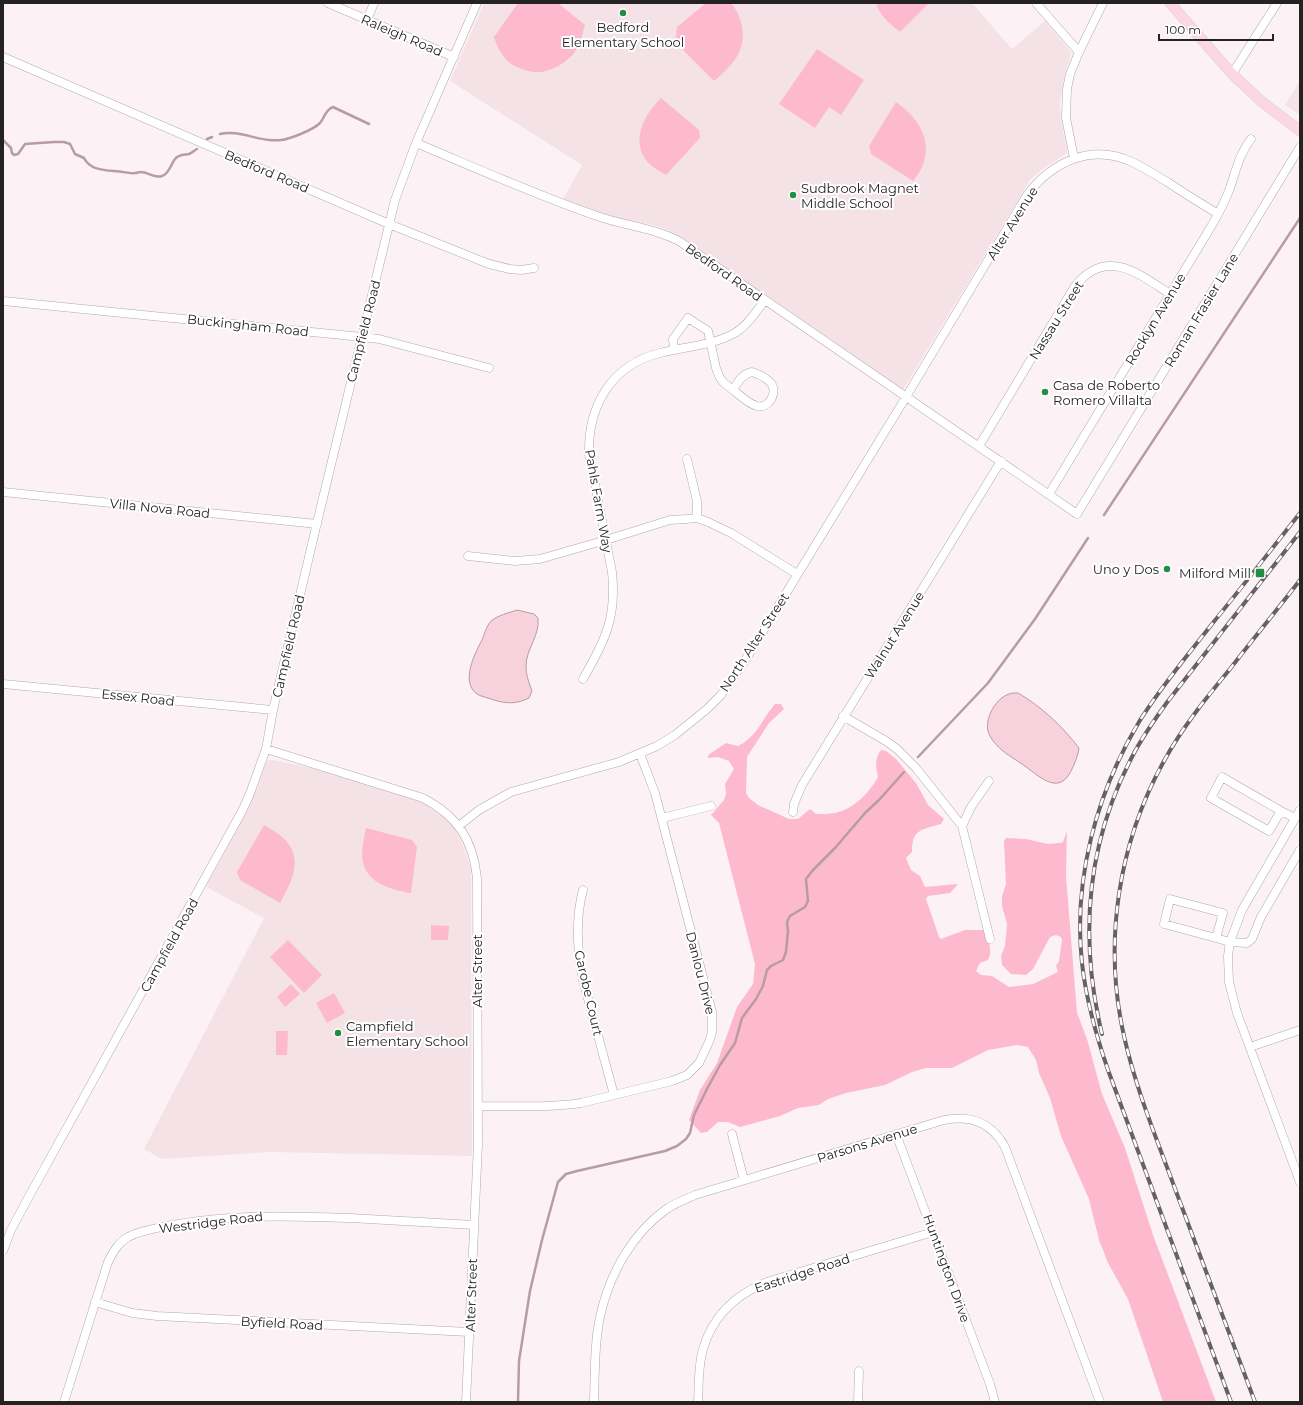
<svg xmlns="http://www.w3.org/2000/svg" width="1303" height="1405" font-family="Montserrat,sans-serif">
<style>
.built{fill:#f5e2e7}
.green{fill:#fdb9cd}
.water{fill:#f7d1dc;stroke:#b89ca4}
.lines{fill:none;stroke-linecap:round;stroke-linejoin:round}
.stream{stroke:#b89ca4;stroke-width:2.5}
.minor-casing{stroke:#b1a8aa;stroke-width:9}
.major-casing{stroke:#d3d3d3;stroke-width:11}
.minor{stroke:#fff;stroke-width:8}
.major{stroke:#fcd6e2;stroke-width:10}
.rail-casing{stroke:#666162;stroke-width:4}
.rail{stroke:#fff;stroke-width:2.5;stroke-dasharray:8;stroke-linecap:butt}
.poi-dot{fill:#248d44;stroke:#fff;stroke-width:1.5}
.labels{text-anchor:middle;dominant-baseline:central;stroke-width:4;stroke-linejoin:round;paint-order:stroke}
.poi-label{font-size:13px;fill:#252223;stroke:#fff;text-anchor:start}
.street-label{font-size:13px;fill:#252223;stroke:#fff}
</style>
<rect width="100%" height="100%" fill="#fcf2f5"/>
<!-- built -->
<path class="built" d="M 484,3 L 972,3 L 1012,49 L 1045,21 L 1070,51 L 1071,54 L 1065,72 L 1060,101 L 1061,120 L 1067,150 L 1067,153 L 1040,171 L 1030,180 L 903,390 L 682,238 L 667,230 L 653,225 L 618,218 L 583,208 L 563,199 L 582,165 L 450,81 Z
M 1300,81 L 1300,115 L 1285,105 Z
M 269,760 L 273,760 L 316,769 L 407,796 L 422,802 L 439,813 L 449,821 L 456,830 L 462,843 L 471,868 L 471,881 L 472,1156 L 270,1152 L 162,1159 L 144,1149 L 264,918 L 206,887 L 246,813 L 257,789 L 266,763 Z"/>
<!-- green -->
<path class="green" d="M 518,3 L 558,3 L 585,25 C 582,34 581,45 574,53 C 567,62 551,72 539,72 C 531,73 517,68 510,63 C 502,57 497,46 494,37 Z
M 706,3 L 731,3 C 744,18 747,41 736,58 C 730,67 722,74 714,81 L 675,42 L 677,27 Z
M 876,3 L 929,3 L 900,32 C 890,24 879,15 876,3 Z
M 817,49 L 864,80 L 841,115 L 829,107 L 815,128 L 779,104 Z
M 661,98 L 699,130 L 700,138 L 666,175 C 658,170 649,166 644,157 C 632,136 646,113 661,98 Z
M 896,102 C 925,122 937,152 913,181 L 871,154 L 869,146 Z
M 775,704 L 781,704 L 784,709 L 769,723 L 747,757 L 746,793 L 749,798 L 758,805 L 789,819 L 798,819 L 810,809 L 816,814 C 822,814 829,814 835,813 C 854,809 869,793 878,777 C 876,767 874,759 881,750 L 886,751 L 896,759 L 916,783 L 928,805 L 944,819 L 941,824 C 921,830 912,829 912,852 L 906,858 L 911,870 L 920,876 L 925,887 L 958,884 L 950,893 L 928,896 L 926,899 L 939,937 L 941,939 L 965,930 L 983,930 C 989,939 993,951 988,960 L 980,963 L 976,971 L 981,975 L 992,976 L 1009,987 L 1033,984 L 1056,973 L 1058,971 L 1056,966 L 1059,961 L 1062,940 L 1061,937 L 1056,935 L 1050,937 L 1033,969 L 1026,975 L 1011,974 L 1002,965 L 1001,956 L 1005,946 L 1007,924 L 1002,906 L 1002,896 L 1006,884 L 1004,841 L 1006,838 L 1026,839 L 1048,844 L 1060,843 L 1063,842 L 1067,831 L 1066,876 L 1077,1013 L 1087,1039 L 1102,1094 L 1125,1148 L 1153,1235 L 1216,1402 L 1163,1402 L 1128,1299 L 1108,1263 L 1099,1240 L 1089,1199 L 1061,1136 L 1050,1098 L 1039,1073 L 1036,1060 L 1028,1047 L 1017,1045 L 988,1050 L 952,1068 L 926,1068 L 912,1072 L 885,1085 L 846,1093 L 828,1099 L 819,1105 L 798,1108 L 780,1116 L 740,1127 L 728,1122 L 718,1122 L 707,1132 L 701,1133 L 689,1120 L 700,1090 L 717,1063 L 737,1007 L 753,984 L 755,964 L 719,823 L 711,815 L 724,800 L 726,794 L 725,784 L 734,769 L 729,761 L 718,757 L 708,758 L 708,755 L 726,743 L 738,746 C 758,736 761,720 775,704 Z
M 264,825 C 270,829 277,832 282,837 C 305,857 292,881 280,903 L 240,880 L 237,872 Z
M 366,828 L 412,840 L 417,847 L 411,893 C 390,890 363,882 362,856 C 362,847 364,837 366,828 Z
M 431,925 L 449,926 L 448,940 L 431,940 Z
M 288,940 L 322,975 L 304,993 L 270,957 Z
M 291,984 L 300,994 L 285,1007 L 277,997 Z
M 334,993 L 345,1013 L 327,1023 L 316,1003 Z
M 276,1031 L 288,1031 L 287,1055 L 276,1055 Z"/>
<!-- water -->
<path class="water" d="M 517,610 L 534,614 L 538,618 C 540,636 526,649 526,666 C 526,675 529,683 532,691 L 529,698 C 517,704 507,704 494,700 C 489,698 482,697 477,694 C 460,682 475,653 482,640 C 484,635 487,625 491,621 C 498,615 509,613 517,610 Z
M 1018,693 C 1042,707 1062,726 1079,748 C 1078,756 1075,763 1071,771 C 1058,797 1038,775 1022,764 C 1010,756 997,749 990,736 C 982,723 994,699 1009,694 C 1011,693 1015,693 1018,693 Z"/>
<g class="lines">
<!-- stream -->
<path class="stream" d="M 220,134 C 240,129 260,143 281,140 C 290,139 313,130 320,123 C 325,117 325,110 333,107 L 369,124
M 207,139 L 212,137
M 3,140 L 11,148 L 12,153 L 14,155 L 18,154 L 25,144 L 54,142 L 64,142 L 70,144 L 75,154 L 84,158 C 91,172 109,170 123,172 C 127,172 131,174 135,173 C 137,173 139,172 141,172 C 148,172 155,179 162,176 C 169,174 171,164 175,159 C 179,154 184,155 189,154 C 192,153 195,150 197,149
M 1104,515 L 1300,218
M 918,757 L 988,683 L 1035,619 L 1088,538
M 518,1402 L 519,1361 L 530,1291 L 542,1240 L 558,1182 L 566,1174 L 577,1171 L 665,1151 L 677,1146 L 686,1139 L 690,1133 L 694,1115 L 707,1089 L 720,1065 L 735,1043 L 742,1018 L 756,999 L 763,986 L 767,970 L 771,966 L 783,960 L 786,952 L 788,931 L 787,922 L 790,916 L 805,907 L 808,901 L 806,879 L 813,870 L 835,848 L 865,813 L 879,800 L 904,772"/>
<!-- minor casing -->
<g class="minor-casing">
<path id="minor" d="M 328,3 L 454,57
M 1036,3 L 1079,52
M 367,20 L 374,3
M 3,57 L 389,224 L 489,264 L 510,269 L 521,270 L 534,268
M 1232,74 L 1277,3
M 416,143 C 476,168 536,195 597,216 C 625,226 651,227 679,241 L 1077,514 L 1300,147
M 1074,158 L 1066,118 L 1067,89 L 1070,74 L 1079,52 L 1103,3
M 3,301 L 362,337 L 379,339 L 489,368
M 674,350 L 673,339 L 688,318 L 708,331 L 716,368 L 720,378 L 724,383 L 733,390 C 738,382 742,374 752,372 C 759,374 766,378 771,383 C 778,393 769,409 757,406 C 748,404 740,395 733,390
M 979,446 L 1075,286 C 1106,247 1138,273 1170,294
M 687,459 L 697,501 L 697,518
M 3,492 L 317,524
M 1049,494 L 1212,225 C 1219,213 1225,201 1230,188 C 1236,171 1239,154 1251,139
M 468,556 L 515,561 L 540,559 L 606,540 L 670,520 L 686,519 L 697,518 L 708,522 L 731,533 L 797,574
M 583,679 C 605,641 617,617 612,572 L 589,454 C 588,406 611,365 660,353 C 683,347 709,346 731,335 C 746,328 755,313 765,300
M 3,684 L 273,710
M 843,716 L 886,741 L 897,749 L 916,768 L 962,826
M 266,749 L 423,798 C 457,816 473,839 477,878 L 478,1144 L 466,1402
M 989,781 L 971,807 L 962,826 L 990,939
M 1300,810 L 1242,910 L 1230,942 L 1228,956 L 1229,982 L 1237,1013 L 1300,1182
M 1281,811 L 1222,777 L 1211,798 L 1269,831 L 1281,811 L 1295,818
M 793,812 L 794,804 L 802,785 L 1001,461
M 662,818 L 711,806
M 459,826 L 479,810 L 511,792 L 619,762 L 657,746 L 675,735 L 707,709 L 721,695 L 744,662 L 906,397 L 1027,195 C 1052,162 1091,143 1132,162 C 1145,168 1157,176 1169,183 C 1185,194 1202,204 1218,214
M 583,890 C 575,920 577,950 583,980 L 614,1095
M 1216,938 L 1164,924 L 1170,899 L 1223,913 L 1216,938 L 1230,942 L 1247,943 L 1252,939 L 1261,917 L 1300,850
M 1250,1047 L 1300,1030
M 478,1106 C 513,1106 547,1108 581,1103 L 672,1081 L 687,1075 L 699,1063 L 709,1042 L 712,1032 L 712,1012 L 655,793 L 640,754
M 732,1134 L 744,1180
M 896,1134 L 990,1384 L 995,1402
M 3,1251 L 11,1230 L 27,1200 L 241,813 L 249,796 L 266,749 L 273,710 L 316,527 L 395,200 L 416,143 L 477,3
M 95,1302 L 132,1313 L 157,1316 L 469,1332
M 64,1402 L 108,1262 C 113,1252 118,1243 128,1237 C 141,1230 158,1228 172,1225 C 231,1214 290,1216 350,1218 C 391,1220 433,1223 474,1225
M 594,1402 C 595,1374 594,1345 600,1317 C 609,1275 632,1233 668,1208 C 676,1203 686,1199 695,1195 L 944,1120 C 971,1115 991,1122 1005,1147 L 1100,1402
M 698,1402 C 699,1385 698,1366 703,1349 C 713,1315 737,1293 770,1281 L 933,1232
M 858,1402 L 859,1371"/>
</g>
<!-- major casing -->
<g class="major-casing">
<path id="major" d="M 1170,3 L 1232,74 L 1261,101 L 1300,131"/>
</g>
<!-- minor -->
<use href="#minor" class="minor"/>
<!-- major -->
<use href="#major" class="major"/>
<!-- rail casing -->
<g class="rail-casing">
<path id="rail" d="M 1102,1034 C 1079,938 1086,845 1132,757 C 1142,737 1155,719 1168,701 L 1300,532
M 1231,1402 L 1108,1070 C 1096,1035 1086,1000 1082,963 C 1073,880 1096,794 1139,722 C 1160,688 1187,656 1212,624 C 1242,587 1271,550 1300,513
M 1255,1402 C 1229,1333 1203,1264 1177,1194 C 1158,1142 1136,1090 1124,1036 C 1103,943 1118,844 1164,761 C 1182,728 1206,698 1230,669 C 1253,639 1277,610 1300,580"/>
</g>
<!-- rail -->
<use href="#rail" class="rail"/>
</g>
<!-- markers -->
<g class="poi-dot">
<circle cx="623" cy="13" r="4"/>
<circle cx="793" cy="195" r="4"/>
<circle cx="1045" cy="392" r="4"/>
<circle cx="1167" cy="569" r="4"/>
<rect x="1255" y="568" width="10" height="10" rx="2"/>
<circle cx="338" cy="1033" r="4"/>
</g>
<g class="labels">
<!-- poi labels -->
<g class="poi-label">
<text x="623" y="27" text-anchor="middle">Bedford<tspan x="623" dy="15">Elementary School</tspan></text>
<text x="801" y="188">Sudbrook Magnet<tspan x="801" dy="15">Middle School</tspan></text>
<text x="1053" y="385">Casa de Roberto<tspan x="1053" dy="15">Romero Villalta</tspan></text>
<text x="1159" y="569" text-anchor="end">Uno y Dos</text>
<text x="1251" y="573" text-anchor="end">Milford Mill</text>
<text x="346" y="1026">Campfield<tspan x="346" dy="15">Elementary School</tspan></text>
</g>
<!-- street labels -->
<g class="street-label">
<text transform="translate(402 35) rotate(23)">Raleigh Road</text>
<text transform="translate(267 171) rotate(23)">Bedford Road</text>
<text transform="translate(1012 223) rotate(-58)">Alter Avenue</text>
<text transform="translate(724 272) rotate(35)">Bedford Road</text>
<text transform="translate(1201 310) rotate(-59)">Roman Frasier Lane</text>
<text transform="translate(1155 319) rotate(-59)">Rocklyn Avenue</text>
<text transform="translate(1056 320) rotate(-58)">Nassau Street</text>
<text transform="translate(248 325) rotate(6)">Buckingham Road</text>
<text transform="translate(363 331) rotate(-76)">Campfield Road</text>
<text transform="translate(599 501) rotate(80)">Pahls Farm Way</text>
<text transform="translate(160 508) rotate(6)">Villa Nova Road</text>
<text transform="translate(894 635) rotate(-58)">Walnut Avenue</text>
<text transform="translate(754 642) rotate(-57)">North Alter Street</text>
<text transform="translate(288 646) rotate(-77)">Campfield Road</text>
<text transform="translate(138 697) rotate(6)">Essex Road</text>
<text transform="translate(169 945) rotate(-61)">Campfield Road</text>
<text transform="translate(477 971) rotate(-90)">Alter Street</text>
<text transform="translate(701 973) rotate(76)">Danlou Drive</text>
<text transform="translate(589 993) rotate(77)">Garobe Court</text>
<text transform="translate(867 1143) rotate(-17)">Parsons Avenue</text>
<text transform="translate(211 1222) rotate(-7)">Westridge Road</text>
<text transform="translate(947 1268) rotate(70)">Huntington Drive</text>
<text transform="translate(802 1273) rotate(-18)">Eastridge Road</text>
<text transform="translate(471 1295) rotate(-88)">Alter Street</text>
<text transform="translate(282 1323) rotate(3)">Byfield Road</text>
</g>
</g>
<!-- border -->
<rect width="1303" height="1405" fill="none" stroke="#252223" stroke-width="8"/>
<!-- scale -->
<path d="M1159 34v6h114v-6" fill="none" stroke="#252223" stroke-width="2"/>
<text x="1165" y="34" font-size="12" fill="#252223" stroke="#ffffff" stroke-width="3" paint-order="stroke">100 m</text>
</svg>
